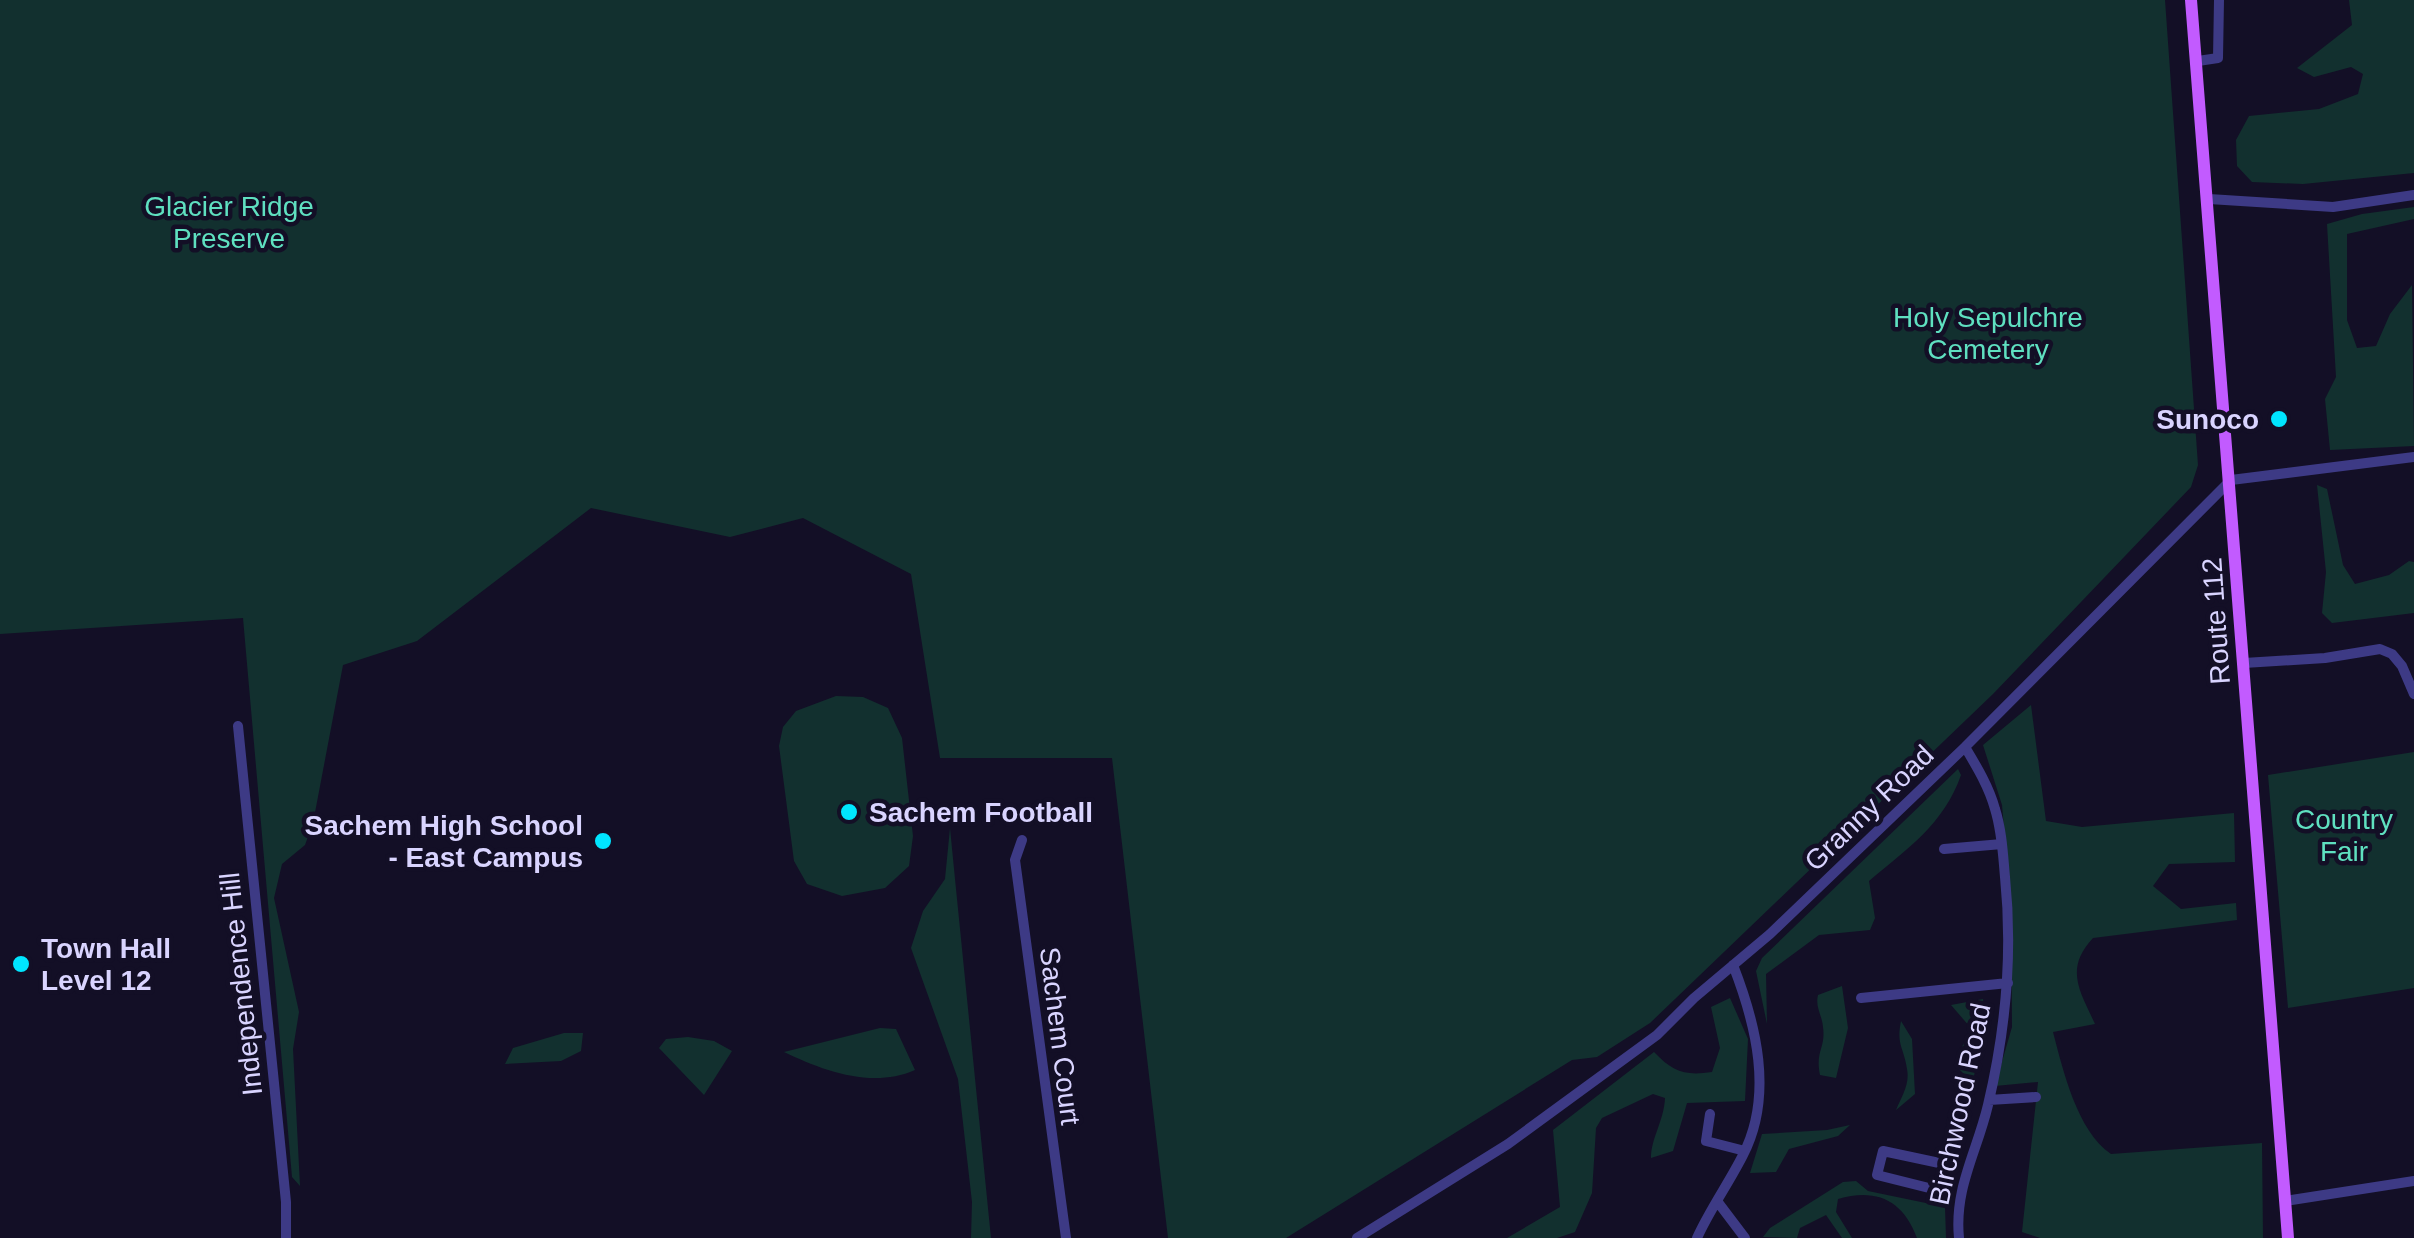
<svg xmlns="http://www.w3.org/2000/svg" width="2414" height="1238" font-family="Helvetica,sans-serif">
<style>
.green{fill:#12302f}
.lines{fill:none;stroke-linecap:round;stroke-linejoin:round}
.minor{stroke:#3d3a85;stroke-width:10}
.major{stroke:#c25bff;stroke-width:12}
.poi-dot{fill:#00e5ff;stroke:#130f26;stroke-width:4}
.labels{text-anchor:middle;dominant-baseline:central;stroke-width:9;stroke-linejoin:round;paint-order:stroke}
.park-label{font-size:28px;fill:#5fe0c0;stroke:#130f26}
.poi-label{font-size:28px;font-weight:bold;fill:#d9d4ff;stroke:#130f26;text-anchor:end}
.street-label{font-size:28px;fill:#d9d4ff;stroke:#130f26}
</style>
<rect width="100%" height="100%" fill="#130f26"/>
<!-- green -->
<path class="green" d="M 0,0 L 2165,0 L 2198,465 L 2191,487 L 1993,694 L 1650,1023 L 1597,1057 L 1572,1060 L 1286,1238 L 1168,1238 L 1112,758 L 940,758 L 911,574 L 803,518 L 730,537 L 591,508 L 417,641 L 343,665 L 313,823 L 305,845 L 282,864 L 274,898 L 299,1012 L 293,1049 L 300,1186 L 292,1177 L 243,618 L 0,634 Z
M 2349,0 L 2414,0 L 2414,173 L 2303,184 L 2252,182 L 2237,166 L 2236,140 L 2249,116 L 2319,109 L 2358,94 L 2363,74 L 2351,67 L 2314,77 L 2297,68 L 2352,25 Z
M 2414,207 L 2414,219 L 2347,234 L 2347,320 L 2357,348 L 2376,346 L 2390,314 L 2412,285 L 2414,446 L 2330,450 L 2325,399 L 2336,377 L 2327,224 L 2362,214 Z
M 2317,485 L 2327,489 L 2343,565 L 2355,584 L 2389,575 L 2409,561 L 2414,562 L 2414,613 L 2332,623 L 2322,613 L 2326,572 Z
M 836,696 L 863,697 L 888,708 L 902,738 L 913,836 L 909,866 L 885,888 L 842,896 L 807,884 L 794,861 L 779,746 L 783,727 L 796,711 Z
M 2031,705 L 2046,821 L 2082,827 L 2234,813 L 2235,862 L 2169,864 L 2153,886 L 2181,909 L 2236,903 L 2237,920 L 2093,938 C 2064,969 2080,991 2095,1024 L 2053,1032 C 2063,1070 2077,1131 2111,1154 L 2262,1143 L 2263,1238 L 2040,1238 L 2022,1232 L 2038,1082 L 1995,1086 L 2012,1027 L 2011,908 L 2002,805 L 1983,745 Z
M 2414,752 L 2414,988 L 2288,1008 L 2268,775 Z
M 1958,769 L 1961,775 C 1944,824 1907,849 1869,881 L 1875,918 L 1870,930 L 1819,935 L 1766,974 L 1767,1024 L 1756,971 L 1762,958 Z
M 950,828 L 955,879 L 991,1238 L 971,1238 L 972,1202 L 958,1079 L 911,948 L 923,911 L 945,879 Z
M 1842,986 L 1848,1028 L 1836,1078 L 1820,1075 C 1815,1051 1826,1048 1823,1027 C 1822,1015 1815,1007 1818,995 Z
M 1730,998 L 1748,1039 L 1745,1101 L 1687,1103 L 1673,1151 L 1651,1158 C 1651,1138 1664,1121 1665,1098 L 1653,1094 L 1602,1118 L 1596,1128 L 1592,1193 L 1575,1232 L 1557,1238 L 1507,1238 L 1560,1207 L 1553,1130 L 1654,1052 C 1673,1072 1685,1076 1712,1072 L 1720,1048 L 1711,1007 Z
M 1983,999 L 1985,1018 L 1974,1076 L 1964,1074 L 1955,1065 L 1970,1027 L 1951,1005 Z
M 1901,1021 L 1912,1039 L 1915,1094 L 1896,1110 C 1902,1096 1910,1084 1907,1069 C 1904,1048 1896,1045 1901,1021 Z
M 880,1028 L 896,1029 L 915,1070 C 872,1089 824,1071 784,1052 Z
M 564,1033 L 583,1033 L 581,1051 L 561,1061 L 505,1064 L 513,1048 Z
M 688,1037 L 714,1041 L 732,1051 L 704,1095 L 659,1048 L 666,1039 Z
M 1850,1125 L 1838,1136 L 1789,1149 L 1776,1172 L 1750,1173 L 1762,1134 L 1827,1130 Z
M 1856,1181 L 1868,1191 L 1945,1207 L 1946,1238 L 1917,1238 C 1903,1200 1876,1188 1838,1199 L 1836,1212 L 1852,1238 L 1842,1238 L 1826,1215 L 1800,1228 L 1797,1238 L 1763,1237 L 1770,1228 L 1843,1182 Z"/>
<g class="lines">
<!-- minor -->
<path class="minor" d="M 2198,61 L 2218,58 L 2219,0
M 2209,199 L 2333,207 L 2414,195
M 2244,663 L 2325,658 L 2380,649 L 2392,654 L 2402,666 L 2414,694
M 238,726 L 286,1202 L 286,1238
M 1022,840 L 1015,860 L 1066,1238
M 1944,849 L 2002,844
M 1861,998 L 2008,983
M 1989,1100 L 2036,1097
M 1710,1114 L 1706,1141 L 1745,1151
M 1883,1151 L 1944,1164 L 1941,1191 L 1877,1175 Z
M 1717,1201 L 1745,1238
M 2285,1201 L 2414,1181
M 1357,1238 L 1508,1144 L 1657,1035 L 1694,998 L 1770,934 L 1965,747 L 2231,480 L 2414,457
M 1697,1238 C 1710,1209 1729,1183 1743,1155 C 1774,1095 1756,1024 1733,965
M 1959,1238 C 1954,1188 1977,1152 1988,1105 C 2006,1029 2013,955 2005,877 C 2003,855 2002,831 1995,809 C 1989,787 1977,767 1965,747"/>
<!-- major -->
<path class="major" d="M 2191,0 L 2288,1238"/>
</g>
<!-- markers -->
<g class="poi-dot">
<circle cx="2279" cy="419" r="10"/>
<circle cx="849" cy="812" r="10"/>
<circle cx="603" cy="841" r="10"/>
<circle cx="21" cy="964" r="10"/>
</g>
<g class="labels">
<!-- park labels -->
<g class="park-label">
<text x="229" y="206">Glacier Ridge<tspan x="229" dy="32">Preserve</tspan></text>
<text x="1988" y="317">Holy Sepulchre<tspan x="1988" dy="32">Cemetery</tspan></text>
<text x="2344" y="819">Country<tspan x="2344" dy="32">Fair</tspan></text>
</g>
<!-- poi labels -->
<g class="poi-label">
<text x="2259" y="419">Sunoco</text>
<text x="869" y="812" text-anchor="start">Sachem Football</text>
<text x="583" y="825">Sachem High School<tspan x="583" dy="32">- East Campus</tspan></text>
<text x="41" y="948" text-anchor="start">Town Hall<tspan x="41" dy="32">Level 12</tspan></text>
</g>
<!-- street labels -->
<g class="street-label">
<text transform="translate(2216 621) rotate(-94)">Route 112</text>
<text transform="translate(1869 808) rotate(-44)">Granny Road</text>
<text transform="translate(241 984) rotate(-96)">Independence Hill</text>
<text transform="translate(1060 1036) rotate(83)">Sachem Court</text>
<text transform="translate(1960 1104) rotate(-78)">Birchwood Road</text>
</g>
</g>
</svg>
